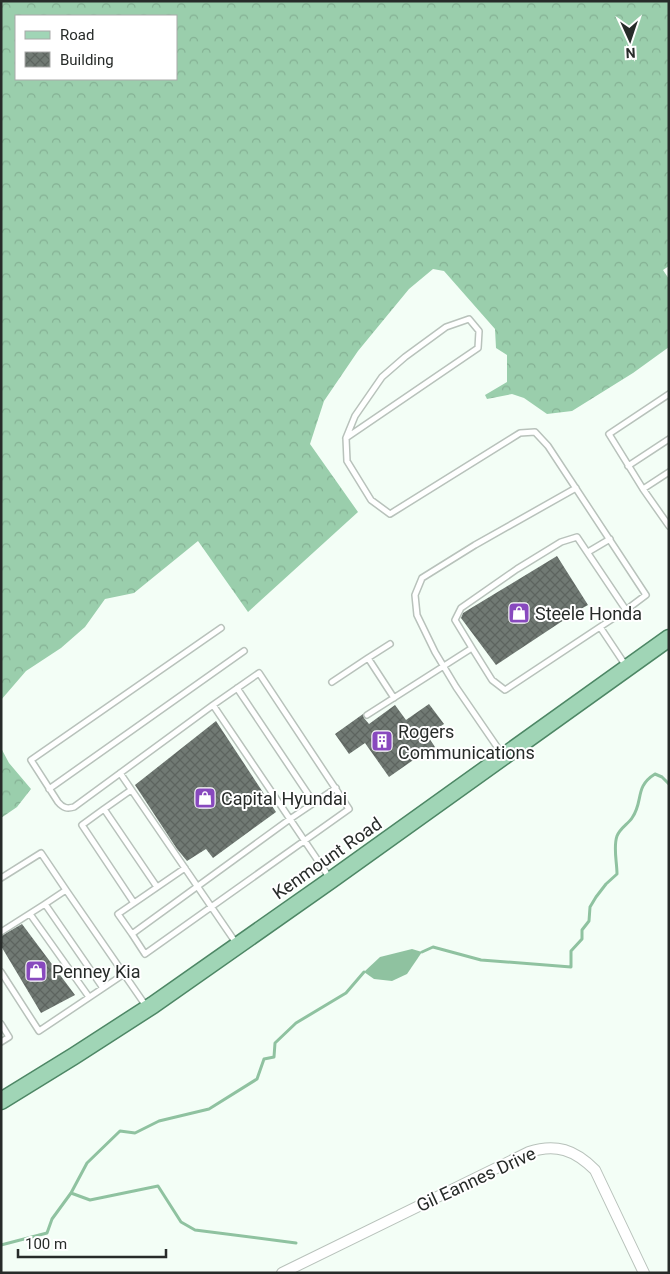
<svg xmlns="http://www.w3.org/2000/svg" width="670" height="1274" font-family="Roboto,sans-serif">
<style>
.forest{fill:url(#forest-crowns);fill-rule:evenodd}
.water{fill:#8fc2a0}
.lines{fill:none;stroke-linecap:round;stroke-linejoin:round}
.stream{stroke:#8fc2a0;stroke-width:3}
.building{fill:url(#building-cross-hatch)}
.service-casing{stroke:#b8c2bb;stroke-width:8}
.minor-casing{stroke:#b8c2bb;stroke-width:12}
.primary-casing{stroke:#4d8765;stroke-width:19}
.service{stroke:#fff;stroke-width:5}
.minor{stroke:#fff;stroke-width:10}
.primary{stroke:#a0d5b6;stroke-width:16}
.labels{text-anchor:middle;dominant-baseline:central;stroke-width:4;stroke-linejoin:round;paint-order:stroke}
.poi-label{font-size:18px;fill:#272b29;stroke:#fff;text-anchor:start}
.street-label{font-size:18px;fill:#272b29;stroke:#fff}
</style>
<defs>
<pattern id="forest-crowns" width="20" height="18" patternUnits="userSpaceOnUse" patternTransform="scale(1.25)"><rect width="20" height="18" fill="#9aceac"/><path d="M2 6a3 3 0 1 1 6 0M12 15a3 3 0 1 1 6 0" fill="none" stroke="#85b194"/></pattern>
<pattern id="building-cross-hatch" width="8" height="8" patternUnits="userSpaceOnUse" patternTransform="scale(1.25)"><rect width="8" height="8" fill="#717a74"/><path d="M0 0l8 8M0 8l8-8" fill="none" stroke="#5d645f"/></pattern>
</defs>
<rect width="100%" height="100%" fill="#f3fef6"/>
<!-- forest -->
<path class="forest" d="M 1,1 L 669,1 L 669,266 L 663,270 L 669,279 L 669,347 L 633,373 L 572,411 L 547,414 L 524,398 L 512,394 L 487,399 L 485,395 L 507,382 L 507,355 L 496,348 L 495,329 L 444,271 L 433,269 L 409,289 L 358,351 L 324,401 L 310,444 L 358,512 L 248,612 L 198,541 L 134,593 L 105,599 L 85,627 L 61,648 L 26,671 L 1,700 ZM 16,16 L 176,16 L 176,79 L 16,79 Z
M 1,748 L 9,763 L 31,789 L 17,807 L 1,818 Z"/>
<!-- water -->
<path class="water" d="M 412,949 L 422,952 L 407,974 L 392,981 L 374,979 L 364,972 L 380,957 Z"/>
<g class="lines">
<!-- stream -->
<path class="stream" d="M 422,952 L 433,947 L 481,960 L 571,967 L 571,951 L 582,939 L 582,930 L 589,921 L 590,907 L 596,897 L 606,884 L 617,874 C 617,862 613,847 617,836 C 620,828 628,824 632,818 C 644,801 634,787 655,774 L 662,777 L 669,784
M 71,1193 L 90,1200 L 158,1186 L 181,1222 L 195,1230 L 296,1243
M 1,1245 L 47,1233 L 52,1219 L 71,1193 L 87,1163 L 120,1131 L 135,1133 L 159,1121 L 209,1109 L 257,1079 L 264,1059 L 274,1057 L 275,1043 L 296,1023 L 346,993 L 364,972"/>
</g>
<!-- building -->
<path class="building" d="M 557,556 L 588,605 L 579,610 L 496,665 L 461,618 L 463,613 Z
M 429,704 L 444,724 L 427,735 L 435,747 L 420,758 L 419,756 L 389,777 L 365,743 L 349,754 L 335,734 L 363,714 L 364,718 L 369,724 L 395,705 L 406,720 Z
M 216,721 L 276,812 L 213,858 L 206,849 L 187,861 L 177,849 L 135,785 Z
M 22,924 L 75,995 L 41,1013 L 1,946 L 1,936 Z"/>
<g class="lines">
<!-- service casing -->
<g class="service-casing">
<path id="service" d="M 346,438 L 355,416 L 382,377 L 405,357 L 446,327 L 469,319 L 479,331 L 478,348 L 346,438 L 347,461 L 371,500 L 390,514 L 520,433 L 535,432 L 548,446 L 646,595 L 626,610 L 600,627 L 626,666
M 628,466 L 669,439
M 669,472 L 643,489 L 669,526
M 643,489 L 609,434 L 669,394
M 588,552 L 610,539
M 221,628 L 31,760 L 58,802 C 63,808 67,809 74,807 L 213,705 L 259,673 L 349,809 L 145,954 L 132,934 L 290,819 L 336,788
M 390,644 L 368,658 L 394,698
M 472,648 L 492,680 L 505,690 L 600,627
M 332,682 L 368,658
M 237,688 L 314,803
M 213,705 L 329,877
M 367,715 L 472,648 L 455,620 L 461,608 L 517,569 L 561,542 L 577,537 L 626,610
M 502,754 L 456,687 L 435,652 L 417,615 L 415,595 L 422,578 L 475,545 L 576,488
M 120,773 L 236,943
M 49,789 L 244,651
M 131,790 L 104,809 L 157,887
M 104,809 L 82,825 L 134,903
M 1,878 L 41,853 L 66,890
M 30,914 L 89,997
M 1,932 L 45,904
M 132,934 L 118,914 L 185,868
M 1,972 L 39,1031 L 124,974
M 103,988 L 45,904 L 66,890 L 146,1006
M 1,1024 L 9,1037 L 1,1042"/>
</g>
<!-- minor casing -->
<g class="minor-casing">
<path id="minor" d="M 282,1273 L 529,1152 C 556,1143 575,1150 595,1170 L 644,1273"/>
</g>
<!-- primary casing -->
<g class="primary-casing">
<path id="primary" d="M 1,1101 L 74,1056 L 153,1005 L 331,880 L 669,638"/>
</g>
<!-- service -->
<use href="#service" class="service"/>
<!-- minor -->
<use href="#minor" class="minor"/>
<!-- primary -->
<use href="#primary" class="primary"/>
</g>
<!-- icons -->
<defs>
<g id="shop-square" transform="scale(1.125)"><rect x="-9" y="-9" width="18" height="18" rx="4" fill="#8849be" stroke="#fff"/><path d="M-5-2.5h2.3a2.7 3.5 0 0 1 5.4 0H5L5.5 6h-11ZM-1.5-2.5h3a1.5 2.3 0 0 0-3 0Z" fill="#fff"/></g>
<g id="building-square" transform="scale(1.125)"><rect x="-9" y="-9" width="18" height="18" rx="4" fill="#8849be" stroke="#fff"/><path d="M-4-6H4V6H1V3H-1V6H-4ZM-2.5-4.3h1.7v1.8h-1.7ZM.8-4.3h1.7v1.8H.8ZM-2.5-1h1.7V.8h-1.7ZM.8-1h1.7V.8H.8Z" fill="#fff"/></g>
</defs>
<g fill-rule="evenodd">
<use href="#shop-square" x="519" y="613"/>
<use href="#building-square" x="382" y="741"/>
<use href="#shop-square" x="205" y="798"/>
<use href="#shop-square" x="36" y="971"/>
</g>
<g class="labels">
<!-- poi labels -->
<g class="poi-label">
<text x="535" y="613">Steele Honda</text>
<text x="398" y="731">Rogers<tspan x="398" dy="21">Communications</tspan></text>
<text x="221" y="798">Capital Hyundai</text>
<text x="52" y="971">Penney Kia</text>
</g>
<!-- street labels -->
<g class="street-label">
<text transform="translate(327 858) rotate(-35)">Kenmount Road</text>
<text transform="translate(476 1179) rotate(-25)">Gil Eannes Drive</text>
</g>
</g>
<!-- border -->
<rect width="670" height="1274" fill="none" stroke="#272b29" stroke-width="5"/>
<!-- legend -->
<rect x="15" y="15" width="162" height="65" fill="#ffffff" stroke="#a9aaa9"/>
<rect x="25" y="31" width="25" height="8" fill="#a0d5b6" stroke="#a9aaa9"/>
<text x="60" y="40" font-size="15" fill="#272b29">Road</text>
<rect x="25" y="52" width="25" height="15" fill="url(#building-cross-hatch)" stroke="#a9aaa9"/>
<text x="60" y="65" font-size="15" fill="#272b29">Building</text>
<!-- north arrow -->
<g transform="translate(630 40) rotate(177)" stroke="#ffffff" stroke-width="4" paint-order="stroke">
<path d="M0-4L9 19L0 12L-9 19Z" fill="#272b29"/>
<text y="-8" font-size="14" font-weight="bold" text-anchor="middle" fill="#272b29">N</text>
</g>
<!-- scale -->
<path d="M18 1249v8h148v-8" fill="none" stroke="#272b29" stroke-width="2.5"/>
<text x="25" y="1249" font-size="15" fill="#272b29" stroke="#ffffff" stroke-width="4" paint-order="stroke">100 m</text>
</svg>
